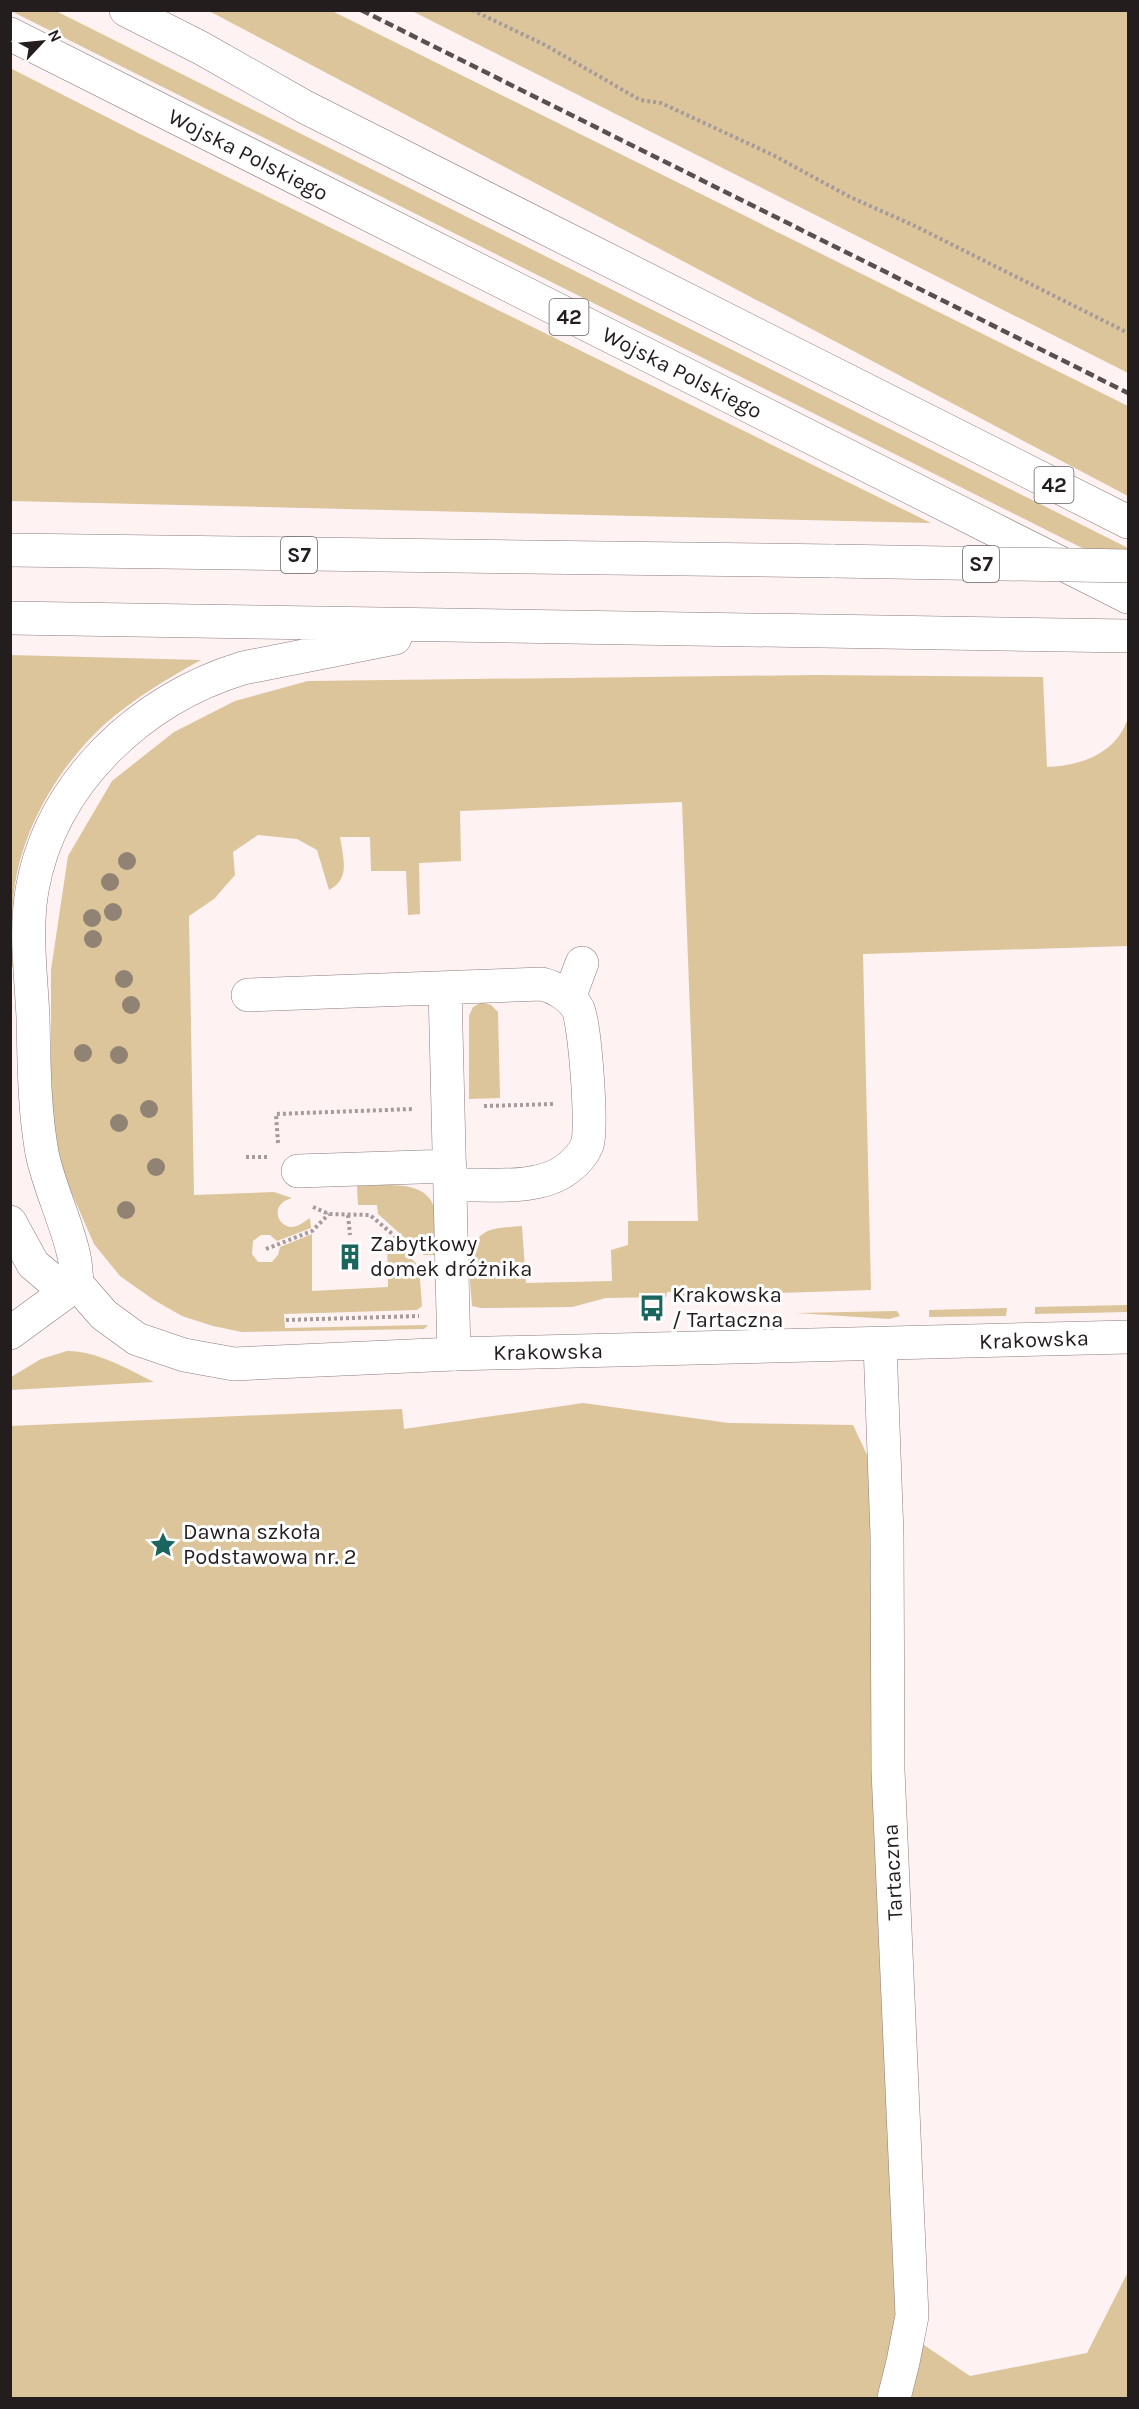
<svg xmlns="http://www.w3.org/2000/svg" width="1139" height="2409" font-family="Karla,sans-serif">
<style>
.green{fill:#dcc49b}
.lines{fill:none;stroke-linecap:round;stroke-linejoin:round}
.minor-casing{stroke:#8d7b7c;stroke-width:34}
.major-casing{stroke:#8d7b7c;stroke-width:34}
.highway-casing{stroke:#8d7b7c;stroke-width:34}
.path{stroke:#a59b9b;stroke-width:4;stroke-dasharray:3 3;stroke-linecap:butt}
.minor{stroke:#fff;stroke-width:33}
.major{stroke:#fff;stroke-width:33}
.highway{stroke:#fff;stroke-width:33}
.rail{stroke:#585050;stroke-width:4.5;stroke-dasharray:9 4.5;stroke-linecap:butt}
.highway-bridge-casing{stroke:#8d7b7c;stroke-width:34;stroke-linecap:butt}
.highway-bridge{stroke:#fff;stroke-width:33}
.tree{fill:#918374}
.labels{text-anchor:middle;dominant-baseline:central;stroke-width:6;stroke-linejoin:round;paint-order:stroke}
.shield{fill:#fff;stroke:#666161;stroke-width:1.5}
.shield-label{font-size:21px;font-weight:bold;fill:#241d1d}
.street-label{font-size:22px;fill:#241d1d;stroke:#fff}
.poi-label{font-size:22px;fill:#241d1d;stroke:#fff;text-anchor:start}
</style>
<rect width="100%" height="100%" fill="#fef2f2"/>
<!-- green -->
<path class="green" d="M 11,11 L 56,11 L 1128,548 L 1128,571 Z
M 209,11 L 332,11 L 1128,406 L 1128,496 Z
M 412,11 L 1128,11 L 1128,373 Z
M 10,68 L 140,134 L 931,523 L 11,501 Z
M 10,655 L 201,660 C 168,678 135,698 106,723 C 57,767 17,836 13,903 C 11,924 13,946 13,967 L 10,967 Z
M 816,675 L 1043,677 L 1047,767 C 1081,766 1117,753 1128,718 L 1128,946 L 863,954 L 871,1290 L 682,1296 L 682,1291 L 667,1292 L 666,1297 L 606,1298 L 572,1307 L 481,1308 L 472,1306 C 471,1281 460,1237 494,1229 C 503,1227 513,1227 522,1226 L 526,1283 L 612,1281 L 611,1250 L 628,1245 L 628,1221 L 698,1221 L 682,802 L 460,811 L 461,861 L 419,863 L 420,914 L 408,915 L 406,871 L 371,871 L 370,837 L 340,837 C 343,858 351,878 329,890 L 317,850 L 297,839 L 258,835 L 233,852 L 235,875 L 214,899 L 189,916 L 194,1195 L 274,1192 L 292,1198 C 269,1204 277,1227 292,1227 C 298,1227 305,1221 310,1218 L 311,1228 L 277,1241 L 270,1235 L 261,1235 L 253,1241 L 252,1254 L 258,1262 L 272,1262 L 278,1255 L 280,1247 L 312,1234 L 312,1291 L 388,1287 L 387,1236 L 419,1266 L 422,1306 L 417,1310 L 284,1314 L 285,1328 L 428,1325 L 424,1329 L 242,1332 L 213,1326 L 182,1316 L 154,1300 L 120,1276 L 94,1244 L 63,1173 L 54,1130 L 51,1081 L 51,970 L 68,856 L 112,781 L 174,732 L 235,701 L 308,681 Z
M 482,1002 L 491,1005 L 498,1012 L 500,1098 L 469,1099 L 469,1016 L 473,1007 Z
M 357,1186 C 380,1186 425,1178 434,1207 C 438,1221 436,1240 436,1255 L 424,1255 L 378,1214 L 377,1205 L 358,1205 Z
M 1128,1305 L 1128,1312 L 1035,1314 L 1035,1307 Z
M 1007,1308 L 1006,1316 L 929,1317 L 929,1310 Z
M 897,1311 L 900,1316 L 889,1319 L 796,1313 Z
M 67,1351 C 98,1351 127,1369 154,1382 L 11,1390 L 11,1377 L 41,1359 Z
M 583,1403 L 729,1423 L 853,1425 L 885,1493 L 897,1633 L 911,1914 L 900,2329 L 970,2376 L 1087,2353 L 1128,2272 L 1128,2398 L 11,2398 L 10,1426 L 402,1409 L 404,1429 Z"/>
<g class="lines">
<!-- minor casing -->
<g class="minor-casing">
<path id="minor" d="M 445,988 L 454,1354
M 248,995 L 542,984 C 555,987 572,997 578,1009 C 585,1025 593,1130 587,1145 C 583,1155 575,1163 567,1169 C 539,1191 486,1184 451,1185
M 569,998 L 582,963
M 298,1171 L 450,1166
M 10,1333 L 77,1284
M 880,1344 L 887,1535 L 888,1770 L 912,2316 L 903,2362 L 894,2398"/>
</g>
<!-- major casing -->
<g class="major-casing">
<path id="major" d="M 126,10 L 201,48 L 305,107 L 1128,522
M 10,34 L 1128,597
M 77,1284 L 104,1315 L 137,1339 L 184,1355 L 234,1364 L 454,1354 L 1128,1337"/>
</g>
<!-- highway casing -->
<g class="highway-casing">
<path id="highway" d="M 10,550 L 834,561
M 10,618 L 1128,636
M 10,1222 L 33,1264 L 53,1281 L 77,1284 C 76,1273 76,1262 73,1252 C 65,1218 49,1187 42,1153 C 34,1108 34,1062 33,1017 C 31,976 25,931 32,890 C 51,782 141,699 243,668 L 395,638"/>
</g>
<!-- path -->
<path class="path" d="M 472,10 L 545,45 L 640,100 L 661,103 L 773,155 L 850,197 L 915,226 L 1128,333
M 484,1106 L 554,1104
M 278,1143 L 276,1114 L 413,1109
M 246,1157 L 267,1157
M 313,1207 L 329,1214 L 370,1215 L 416,1254
M 348,1215 L 350,1235
M 266,1249 L 312,1231 L 329,1214
M 286,1320 L 419,1316"/>
<!-- minor -->
<use href="#minor" class="minor"/>
<!-- major -->
<use href="#major" class="major"/>
<!-- highway -->
<use href="#highway" class="highway"/>
<!-- rail -->
<path class="rail" d="M 361,10 L 1128,393"/>
<!-- highway-bridge casing -->
<g class="highway-bridge-casing">
<path id="highway-bridge" d="M 834,561 L 1128,566"/>
</g>
<!-- highway-bridge -->
<use href="#highway-bridge" class="highway-bridge"/>
</g>
<!-- trees -->
<g class="tree">
<circle cx="127" cy="861" r="9"/>
<circle cx="110" cy="882" r="9"/>
<circle cx="113" cy="912" r="9"/>
<circle cx="92" cy="918" r="9"/>
<circle cx="93" cy="939" r="9"/>
<circle cx="124" cy="979" r="9"/>
<circle cx="131" cy="1005" r="9"/>
<circle cx="83" cy="1053" r="9"/>
<circle cx="119" cy="1055" r="9"/>
<circle cx="149" cy="1109" r="9"/>
<circle cx="119" cy="1123" r="9"/>
<circle cx="156" cy="1167" r="9"/>
<circle cx="126" cy="1210" r="9"/>
</g>
<!-- icons -->
<defs>
<g id="building-bare" transform="scale(2.07)"><path d="M-4-6H4V6H1V3H-1V6H-4ZM-2.5-4.3h1.7v1.8h-1.7ZM.8-4.3h1.7v1.8H.8ZM-2.5-1h1.7V.8h-1.7ZM.8-1h1.7V.8H.8Z" fill="#1a655d" stroke="#fff" stroke-width="2.5" paint-order="stroke"/></g>
<g id="bus-bare" transform="scale(2.07)"><path d="M-5-6H5V4H4V6H2V4H-2V6H-4V4H-5ZM-3.5-4V0h7V-4ZM-3.5 1.2v1.5H-2V1.2ZM2 1.2v1.5H3.5V1.2Z" fill="#1a655d" stroke="#fff" stroke-width="2.5" paint-order="stroke"/></g>
<g id="sight-bare" transform="scale(2.07)"><path d="M0-6L1.8-2.2L6-1.7L2.9 1.2L3.7 5.4L0 3.3L-3.7 5.4L-2.9 1.2L-6-1.7L-1.8-2.2Z" fill="#1a655d" stroke="#fff" stroke-width="2.5" paint-order="stroke"/></g>
</defs>
<g fill-rule="evenodd">
<use href="#building-bare" x="350" y="1257"/>
<use href="#bus-bare" x="652" y="1308"/>
<use href="#sight-bare" x="163" y="1545"/>
</g>
<g class="labels">
<!-- shield labels -->
<g class="shield">
<rect x="549.5" y="299" width="39" height="36" rx="4.5"/>
<rect x="1034.5" y="467" width="39" height="36" rx="4.5"/>
<rect x="281" y="537" width="36" height="36" rx="4.5"/>
<rect x="963" y="546" width="36" height="36" rx="4.5"/>
</g>
<g class="shield-label">
<text x="569" y="317">42</text>
<text x="1054" y="485">42</text>
<text x="299" y="555">S7</text>
<text x="981" y="564">S7</text>
</g>
<!-- street labels -->
<g class="street-label">
<text transform="translate(248 155) rotate(27)">Wojska Polskiego</text>
<text transform="translate(682 373) rotate(27)">Wojska Polskiego</text>
<text transform="translate(1034 1340) rotate(-2)">Krakowska</text>
<text transform="translate(548 1352) rotate(-1)">Krakowska</text>
<text transform="translate(893 1872) rotate(-93)">Tartaczna</text>
</g>
<!-- poi labels -->
<g class="poi-label">
<text x="370" y="1244">Zabytkowy<tspan x="370" dy="25">domek dróżnika</tspan></text>
<text x="672" y="1295">Krakowska<tspan x="672" dy="25">/ Tartaczna</tspan></text>
<text x="183" y="1532">Dawna szkoła<tspan x="183" dy="25">Podstawowa nr. 2</tspan></text>
</g>
</g>
<!-- border -->
<rect width="1139" height="2409" fill="none" stroke="#241d1d" stroke-width="24"/>
<!-- north arrow -->
<g transform="translate(42 42) rotate(64)" stroke="#ffffff" stroke-width="4.5" paint-order="stroke">
<path d="M0-4.5L10 22L0 15L-10 22Z" fill="#241d1d"/>
<text y="-9" font-size="16" font-weight="bold" text-anchor="middle" fill="#241d1d">N</text>
</g>
</svg>
